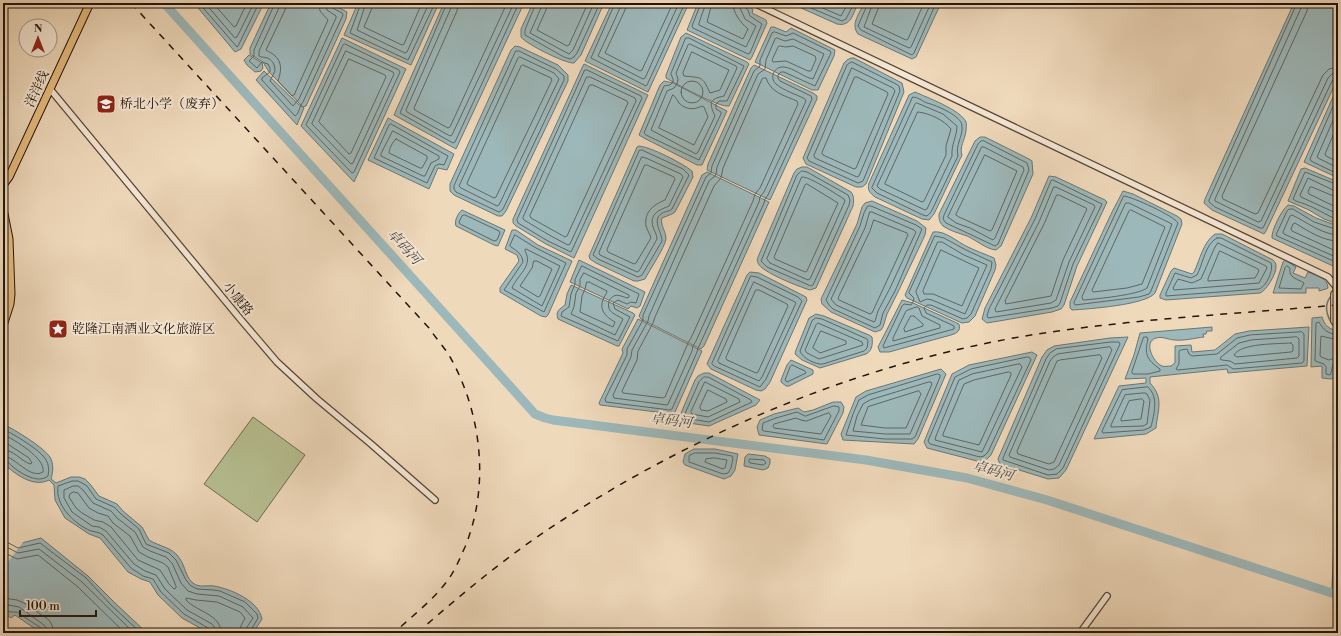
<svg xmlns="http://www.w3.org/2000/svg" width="1341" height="636" font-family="'Libre Bodoni','Noto Serif SC',serif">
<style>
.green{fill:#b6c092;stroke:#6c6a4e}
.water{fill:#9db8ba;stroke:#6b7674}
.pier{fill:#efd9bb}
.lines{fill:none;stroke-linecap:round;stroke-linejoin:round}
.shore{stroke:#5f6662;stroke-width:1}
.stream{stroke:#6b7674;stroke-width:1.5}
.river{stroke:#9db8ba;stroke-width:9}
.minor-casing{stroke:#544537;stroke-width:8}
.major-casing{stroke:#21140b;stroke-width:9}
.minor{stroke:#f5e6d3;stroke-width:5.5}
.major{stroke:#e8bc7e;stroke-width:7}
.rail{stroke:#21140b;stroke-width:1.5;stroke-dasharray:7 7;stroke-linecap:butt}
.labels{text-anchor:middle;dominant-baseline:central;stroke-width:4;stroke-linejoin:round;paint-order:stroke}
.street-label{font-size:13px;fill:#21140b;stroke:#f5e6d3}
.poi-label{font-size:13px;fill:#21140b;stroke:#f5e6d3;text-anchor:start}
.water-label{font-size:14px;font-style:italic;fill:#4c4d48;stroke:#f5e6d3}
</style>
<rect width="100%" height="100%" fill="#efd9bb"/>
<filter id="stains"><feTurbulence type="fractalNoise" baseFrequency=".005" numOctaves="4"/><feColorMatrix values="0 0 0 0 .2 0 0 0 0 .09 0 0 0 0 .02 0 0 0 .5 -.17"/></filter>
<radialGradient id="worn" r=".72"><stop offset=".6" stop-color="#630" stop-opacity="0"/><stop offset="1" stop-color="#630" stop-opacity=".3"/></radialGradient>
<!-- green -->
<path class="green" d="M 253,417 L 305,455 L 257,522 L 204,484 Z"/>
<!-- water -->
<path class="water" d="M 194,3 L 264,3 L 241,49 L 235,52 Z
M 271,3 L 330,3 L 347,12 L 346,19 L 306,106 L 303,107 L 269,72 L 263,62 L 250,54 L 250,48 Z
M 358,3 L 439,3 L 411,65 L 344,35 Z
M 444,3 L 524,3 L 456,149 L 394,115 Z
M 533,3 L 604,3 L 581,55 L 574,63 C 566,64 526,44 521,37 L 521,29 Z
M 612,3 L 689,3 L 648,92 L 585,61 Z
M 698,3 L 744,3 L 750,6 L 753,10 L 752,13 L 766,20 L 767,23 L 752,57 L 750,60 L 687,30 Z
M 790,3 L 858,3 C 853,14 851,27 837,24 Z
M 864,3 L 941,3 L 916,57 L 912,59 L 858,34 C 850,24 860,13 864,3 Z
M 1294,3 L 1327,3 L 1338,8 L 1338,78 L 1266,231 L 1264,234 L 1212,210 L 1204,203 L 1205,199 Z
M 771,27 L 774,27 L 786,32 L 791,28 L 835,50 L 834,56 L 818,90 L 812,90 L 755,62 Z
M 686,33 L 747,62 L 749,64 L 729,106 C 720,108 676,84 666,78 L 666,75 L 681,37 Z
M 342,38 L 406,69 L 354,182 L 301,126 Z
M 515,46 L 520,47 L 558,65 L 568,75 L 568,81 L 506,211 L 502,216 L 498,216 L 454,195 L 450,191 L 450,184 L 511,50 Z
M 249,55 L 262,63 L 263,68 L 261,71 L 255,72 L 247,65 L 244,60 Z
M 851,58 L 854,58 L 898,81 L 902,83 L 904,92 L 866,184 L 862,187 L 856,187 L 806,164 L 803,158 L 844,63 L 847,60 Z
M 584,64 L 648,95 L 574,258 L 546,244 L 516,226 L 513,223 L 513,219 L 581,70 Z
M 754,65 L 813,93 L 817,96 L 817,99 L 770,200 L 707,170 L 708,164 L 751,68 Z
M 264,71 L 298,104 L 304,108 L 297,125 L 256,80 Z
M 664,81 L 673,83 L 727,111 L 702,165 L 697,165 L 644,138 L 639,135 L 660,85 Z
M 1337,88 L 1338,88 L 1338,178 L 1304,162 Z
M 915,92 C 926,97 961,110 966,122 C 967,125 966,128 966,131 C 965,140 959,147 962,155 L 934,214 L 929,220 L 922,219 L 875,197 C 870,193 867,190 869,183 L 909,95 Z
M 388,118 L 454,154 L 447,170 L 438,168 L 429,189 L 368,160 Z
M 980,137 L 985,137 L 1029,159 L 1032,161 L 1033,174 L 1001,246 L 996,250 C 986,249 976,240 967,236 C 959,233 950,231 943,226 C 939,222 939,219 939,214 L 975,141 Z
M 639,146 C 651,147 682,163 692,171 L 693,177 L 675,212 L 672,214 L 662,218 C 660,225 666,231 666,239 C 665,247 649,271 645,279 L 638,281 L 634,281 L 596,263 L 590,259 L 589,256 L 637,147 Z
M 802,167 L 807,167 L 851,192 C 854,196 854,200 853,206 L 816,288 L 810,290 C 800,287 761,272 758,263 C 757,261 757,259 758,257 L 794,173 L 797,169 Z
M 1305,168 L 1338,182 L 1338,224 L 1324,219 L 1309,210 L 1288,201 L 1301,169 Z
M 707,172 L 769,202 L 704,346 L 701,349 L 641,319 L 639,316 L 702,175 Z
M 1049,176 L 1056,177 L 1105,200 L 1107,202 L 1077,266 L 1064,305 L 1061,309 L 1052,312 L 987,323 L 982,319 L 985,308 L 1031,218 Z
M 1123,191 L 1133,194 L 1177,216 L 1181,219 L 1182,224 L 1155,293 C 1146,305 1088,309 1072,310 L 1070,308 L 1070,302 L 1112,212 Z
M 872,201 L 917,221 L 926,228 L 925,235 L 898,292 L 887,314 L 883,327 L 881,330 L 875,332 L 831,312 L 822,304 L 821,299 L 857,224 L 862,207 L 865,203 Z
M 1288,205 L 1294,206 L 1316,218 L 1338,226 L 1338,267 L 1333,266 L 1272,238 C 1271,231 1282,209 1288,205 Z
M 462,210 L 505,230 L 498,246 L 494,245 L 456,226 C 454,221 458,213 462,210 Z
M 512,230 L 516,230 L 538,245 L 572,261 L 548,315 L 546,317 L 541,316 L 500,292 L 500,288 L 502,285 L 519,261 L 517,255 L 505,249 Z
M 933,232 C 945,230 957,242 968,247 C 976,251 985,254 994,258 L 996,265 L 995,270 L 975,316 L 969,322 L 962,323 L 907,298 L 905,295 Z
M 1215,234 L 1222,234 L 1273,260 C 1275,262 1276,263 1276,266 C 1277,273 1266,291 1260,293 L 1166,300 L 1160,298 L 1160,295 L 1171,271 L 1174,268 L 1192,274 L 1194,272 C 1200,260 1203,242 1215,234 Z
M 579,260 L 645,292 L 640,306 L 637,308 L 631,306 L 628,309 L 570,282 Z
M 1285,260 L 1296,267 L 1293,273 L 1305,278 L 1308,272 C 1316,275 1328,278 1328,288 L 1326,289 L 1319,291 L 1319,288 L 1306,288 L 1306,293 L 1273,293 L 1283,262 Z
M 750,272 L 759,273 L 806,297 L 807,300 L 770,382 L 765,389 L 761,391 L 756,390 L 711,369 L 707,364 L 747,275 Z
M 571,285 L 633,313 L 635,315 L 619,346 L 617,346 L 558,319 C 555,311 560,309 565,305 L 567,294 Z
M 902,300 L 913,303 L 957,323 L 959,324 C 961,331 957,333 951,335 L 889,352 L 880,352 L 878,347 Z
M 816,314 L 824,316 L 869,335 L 872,337 C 873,344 872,351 866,354 L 820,368 L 802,360 L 795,354 L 796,350 L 809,318 Z
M 1322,317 C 1325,326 1328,328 1337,331 L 1338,337 L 1335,377 L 1331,379 L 1322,378 L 1322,366 L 1311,367 L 1312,318 Z
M 638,319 L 702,351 L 675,412 L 673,414 L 600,405 L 599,403 L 623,353 L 622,349 Z
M 1212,327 L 1212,331 L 1207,331 L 1206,334 L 1203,334 L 1204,337 C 1195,338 1184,341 1175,340 C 1169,340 1163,336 1156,338 C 1143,342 1153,362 1162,366 C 1164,367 1168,366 1171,366 L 1175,363 L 1175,346 L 1191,345 L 1192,352 L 1215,350 L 1235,334 L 1249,331 L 1309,327 L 1307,366 L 1228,373 L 1227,369 L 1150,377 L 1150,383 C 1164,398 1158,409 1156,428 L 1146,434 L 1094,439 L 1119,386 L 1146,383 L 1146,378 L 1125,379 L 1134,355 L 1140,333 Z
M 1128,337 L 1066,470 L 1059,478 L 1048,479 L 1000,464 L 998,459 L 1042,357 L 1047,350 L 1054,346 L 1110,338 Z
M 1032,352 L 1037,355 L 991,455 L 986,460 L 981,462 L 927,448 L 924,442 L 952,374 L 969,365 Z
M 791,360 L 813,370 L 813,374 L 789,386 L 786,386 L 781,382 L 781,380 L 787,365 Z
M 941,369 L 946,374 L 918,439 L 914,444 L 843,440 L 841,434 L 856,397 L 866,391 Z
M 704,373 L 709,373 L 760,400 L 756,405 L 709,426 L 682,422 L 680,421 L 679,418 L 695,380 L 698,376 Z
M 833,402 L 841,402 L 844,407 L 843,413 L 827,444 L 759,435 L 757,427 L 760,420 L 774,414 L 798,408 L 804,412 L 813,410 Z
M 3,424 C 15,430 42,446 50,457 C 54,464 53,472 51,479 L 56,483 L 71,477 L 79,477 L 85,479 L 90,484 L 99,496 L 117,504 L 123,511 L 142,527 L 149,540 C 160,547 173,547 180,559 C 185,566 186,578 193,583 C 199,588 207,585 214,586 C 231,589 259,601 262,619 L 253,633 L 209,633 L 182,618 L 158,595 L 150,582 L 141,579 L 128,572 L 100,538 L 89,534 L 65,518 L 55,500 L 54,485 L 49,480 C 33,488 15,474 3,463 Z
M 694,449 L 715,449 L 738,454 L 735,470 L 731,476 L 724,479 L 685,465 L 683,462 L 685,454 Z
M 748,454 L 765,456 L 770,459 L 770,463 L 768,468 L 763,470 L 744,466 L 745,457 Z
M 3,535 L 18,544 L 41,538 L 88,576 L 114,602 L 147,633 L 41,633 L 15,615 L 11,618 L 3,612 Z"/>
<!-- pier -->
<path class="pier" d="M 3,533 L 19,542 L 25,540 L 3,568 Z"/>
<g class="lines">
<!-- shore -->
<path class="shore" d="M 199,3 L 237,47 L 238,46 L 259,3
M 205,3 L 235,38 L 237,37 L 254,3
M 213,3 L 234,27 L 236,26 L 247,3
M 275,3 L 254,50 L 254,56 L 249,61 L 257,68 L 262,62 L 268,64 L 270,68 L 270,72 L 262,78 L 262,80 L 295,116 C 300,113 299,106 303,102 L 343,15 L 342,13 L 331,7 L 330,3
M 280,3 L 279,8 L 259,51 L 259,56 L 261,57 C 270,57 275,62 275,71 L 270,81 L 293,106 L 299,99 L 336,18 L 336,16 L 327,10 L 325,3
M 286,3 L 285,10 L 266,50 C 269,52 272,53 274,55 C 283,62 281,72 278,81 L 292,96 L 294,95 L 328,20 L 320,11 L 319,3
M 361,3 L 350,33 L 408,60 L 409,58 L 435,3
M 366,3 L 357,30 L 405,53 L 407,52 L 429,3
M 372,3 L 372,8 L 364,27 L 402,45 L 404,44 L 422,3
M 447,3 L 400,113 L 453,143 L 455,142 L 519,3
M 452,3 L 451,8 L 406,110 L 407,112 L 450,136 L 452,135 L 514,3
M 458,3 L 457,11 L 414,108 L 415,110 L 448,128 L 450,127 L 507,3
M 536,3 L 525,30 L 525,35 L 564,57 L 570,59 L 574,57 L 577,53 L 600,3
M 541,3 L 541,8 L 530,33 L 569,54 L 573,50 L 594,3
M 547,3 L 546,10 L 537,30 L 567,46 L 569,45 L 588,3
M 615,3 L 591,58 L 646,86 L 647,85 L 685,3
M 620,3 L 620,8 L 598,56 L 643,79 L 645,78 L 679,3
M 626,3 L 625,10 L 605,53 L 640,71 L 642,70 L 673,3
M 701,3 L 692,26 L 693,28 L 748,54 L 750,53 L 762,24 L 750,16 L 748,10 L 745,7 L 744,3
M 706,3 L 699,23 L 699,25 L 746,47 L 756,26 L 745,19 L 740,8 L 739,3
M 712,3 L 707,22 L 743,39 L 748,29 C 740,22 733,13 733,3
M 799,3 L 842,21 L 846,19 L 854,3
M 811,3 L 841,16 L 848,3
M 868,3 L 858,26 L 861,30 L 912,55 L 914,53 L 936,3
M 873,3 L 864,27 L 909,48 L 911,47 L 931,3
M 879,3 L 878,9 L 872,24 L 906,40 L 908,39 L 924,3
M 1297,3 L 1209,200 L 1209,202 L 1215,207 L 1260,228 L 1263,228 L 1332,81 L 1335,78 L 1338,78
M 1302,3 L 1301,8 L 1215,199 L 1215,201 L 1258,222 L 1261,221 L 1328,78 L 1332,74 L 1338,73
M 1308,3 L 1307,11 L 1222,196 L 1223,199 L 1255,214 L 1258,213 L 1323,75 L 1329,69 L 1338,67
M 775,32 L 786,36 L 793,33 L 830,51 L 831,53 L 815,86 L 784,72 L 781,72 L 778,75 L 778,78 L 780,81 L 811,96 L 812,99 L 768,195 L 765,199 L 764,203 L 700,344 L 698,348 L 697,352 L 672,409 L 670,410 L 606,402 L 605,399 L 627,355 L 627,349 L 643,320 L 643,315 L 706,177 L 711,173 L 712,166 L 754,71 L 760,66 L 760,60 L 772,33 Z
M 686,38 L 689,38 L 744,66 L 727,101 L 719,101 L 716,104 L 716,109 L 721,112 L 721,114 L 699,160 L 646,135 L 644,133 L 664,86 L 670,85 L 673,82 L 673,79 L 671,74 Z
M 777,38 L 785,41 L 793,39 L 824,54 L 813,79 C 803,77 794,68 784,67 C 774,66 769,78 776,84 C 784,91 796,94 805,99 L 806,101 L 764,192 L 760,197 L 759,202 L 696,341 L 693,346 L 692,351 L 668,404 L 667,405 L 614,398 L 613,395 L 631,357 L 632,350 L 648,321 L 649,316 L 709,181 L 716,175 L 717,167 L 758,74 L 765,69 L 766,60 L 775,39 Z
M 345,44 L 399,70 L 400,72 L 354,172 L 352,173 L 306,125 L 343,45 Z
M 690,44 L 736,66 L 737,68 L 724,96 C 709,99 709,103 715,116 L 698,152 L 696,154 L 651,130 L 667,91 L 674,88 L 677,84 L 678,79 L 676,73 L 688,45 Z
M 780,46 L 786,47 L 793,46 L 815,56 L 816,59 L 811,71 L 808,71 L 786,61 L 773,62 L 772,60 L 778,47 Z
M 346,51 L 393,72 L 394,74 L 353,163 L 351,164 L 312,124 Z
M 516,51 L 519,51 L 556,69 L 564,76 L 564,80 L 503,209 L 499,212 L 456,192 L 454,189 L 454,186 Z
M 692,52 L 729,70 L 720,90 L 710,93 C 702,75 701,78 684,76 L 683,73 Z
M 520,57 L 554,73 L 559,79 L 499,205 L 497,206 L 461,188 L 459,186 L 518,58 Z
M 349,59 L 385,75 L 386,77 L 351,153 L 349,154 L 319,122 Z
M 852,62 L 896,84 L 899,86 L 900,91 L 863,181 L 858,183 L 809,161 L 807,158 L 847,65 Z
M 523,65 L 551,78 L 552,80 L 496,197 L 494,198 L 468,185 L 467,183 L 521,66 Z
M 852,68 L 893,88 L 895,91 L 859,176 L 857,177 L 815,158 L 814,156 Z
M 585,70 L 587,70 L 641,96 L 642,98 L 572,250 L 571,252 L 548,241 L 518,223 L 517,220 Z
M 587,77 L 590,77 L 635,98 L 636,101 L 570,244 L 568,245 L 551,236 L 524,220 L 523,218 Z
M 855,77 L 857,77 L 887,92 L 888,94 L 856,168 L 854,169 L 823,155 L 822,153 Z
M 764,78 L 766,78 C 770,92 785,96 797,101 L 798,104 L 760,188 L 755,194 L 753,201 L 691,338 L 688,343 L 665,397 L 663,398 L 623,393 L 622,391 L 637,360 L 638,351 L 653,323 L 655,317 L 714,186 L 721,178 L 723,168 L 762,79 Z
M681 92a11 11 0 1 1 22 0a11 11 0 1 1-22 0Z
M 590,85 L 593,85 L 627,101 L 628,103 L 567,236 L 565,237 L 531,218 L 530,216 Z
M 673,95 C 676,97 677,100 679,103 C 686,110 694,110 702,106 L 704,107 L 708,117 L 694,145 L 659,128 Z
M 1338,95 L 1310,159 L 1311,161 L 1338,174
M 913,97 C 918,97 922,101 927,103 C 936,105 962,116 962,126 C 963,137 955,145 958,156 L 931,212 L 927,216 L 923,215 L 877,193 L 872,188 Z
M 917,103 L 943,114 L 957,126 C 957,136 951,145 952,156 L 927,209 L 925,210 L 880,189 L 877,186 L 915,104 Z
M 1338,109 L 1317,157 L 1318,158 L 1338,168
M 918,112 C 929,113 944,120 951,129 L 946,146 L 946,155 L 924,201 L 922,202 L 885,184 Z
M 391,124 L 448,156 L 444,165 L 439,164 L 435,166 L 427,183 L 374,158 L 389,125 Z
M 1338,124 L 1325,154 L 1326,156 L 1338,162
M 393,131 L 439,156 L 439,159 L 431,163 L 425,176 L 423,176 L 381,156 L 381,154 Z
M 396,139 L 427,156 L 427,159 L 422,168 L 420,168 L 389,153 C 389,149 393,141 396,139 Z
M 984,141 L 1027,163 L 1029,170 L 998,244 L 995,246 L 946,223 L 943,219 L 944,215 L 978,144 L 981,141 Z
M 982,147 L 984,147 L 1023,167 L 1024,170 L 995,238 L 993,240 L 970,228 L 956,223 L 948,217 Z
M 642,150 L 683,169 L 689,175 L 672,209 C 669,212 664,211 661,214 C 652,220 662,233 662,241 L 642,275 L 638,277 L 598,259 L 593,255 L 639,151 Z
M 985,155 L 1017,171 L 992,230 L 990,231 L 959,217 L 956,215 Z
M 642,157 L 646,158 L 681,174 L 683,177 L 669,206 C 660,210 649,213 653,227 C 654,231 657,234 657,239 L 639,271 L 637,272 L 600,255 L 599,253 Z
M 645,165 L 647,165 L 674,177 L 675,179 L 665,200 C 653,205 644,212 646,226 C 647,230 650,234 651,238 L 636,263 L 634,264 L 608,252 L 607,250 Z
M 802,171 L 807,172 L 848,195 L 850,200 L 849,205 L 813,285 L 811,286 L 767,267 L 761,261 L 797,175 Z
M 802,177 C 809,176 836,194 844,199 L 845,201 L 810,279 L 808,280 L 770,263 L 767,259 Z
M 1053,180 L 1102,204 L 1073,264 L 1060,303 L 1058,306 L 1052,308 L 988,318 L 987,316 L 989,309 L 1035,219 L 1051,181 Z
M 807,184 L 838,203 L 807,271 L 805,272 L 775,259 L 774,257 L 805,185 Z
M 1338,185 L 1305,172 L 1293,199 C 1296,202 1300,202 1305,204 C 1316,208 1326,215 1338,220
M 1054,187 L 1056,187 L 1094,205 L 1095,207 L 1069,262 L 1056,300 L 1051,303 L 996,312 L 995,309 L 1039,222 Z
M 1338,190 L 1333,190 L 1308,178 L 1300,195 L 1301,197 L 1338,214
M 1057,195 L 1059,195 L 1086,208 L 1087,209 L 1063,260 L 1051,296 L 1006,304 L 1005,301 L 1044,224 Z
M 1124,196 C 1133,197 1174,216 1178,223 L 1151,291 L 1149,294 L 1139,297 L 1075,305 L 1074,303 Z
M 1338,196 L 1331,195 L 1312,187 L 1310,187 L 1308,192 L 1309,194 L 1338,208
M 1126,203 L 1129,203 L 1172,224 L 1147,288 C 1138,295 1096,299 1083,300 L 1082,297 Z
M 868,206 L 871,206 L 916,225 L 922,229 L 895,291 L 883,313 L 880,325 L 875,328 L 833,309 L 829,305 L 826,300 L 860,226 L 864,213 Z
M 1131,210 L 1165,227 L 1142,284 L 1127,288 L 1093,292 L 1092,290 L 1129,211 Z
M 870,212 L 872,212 L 914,230 L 916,232 L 890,288 L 878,311 L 875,321 L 874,322 L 836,305 L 831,299 L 865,228 Z
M 465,215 L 499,231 L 500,233 L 497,240 L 494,241 L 460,224 L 459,222 L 462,216 Z
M 874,220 L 907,233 L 908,235 L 872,313 L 870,314 L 839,300 L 838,298 L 870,231 Z
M 1338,230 L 1314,222 L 1293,209 L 1289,209 L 1287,211 L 1276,235 L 1277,236 L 1338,263
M 515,235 L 536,248 L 566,263 L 544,312 L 504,290 L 523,262 C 522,253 516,251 510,246 Z
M 1338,235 C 1321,234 1307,222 1292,215 L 1290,216 L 1283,232 L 1284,234 L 1338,258
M 935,236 L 944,238 L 966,250 L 992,262 L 991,269 L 971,314 L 967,318 L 963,319 L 931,305 L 927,305 L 924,308 L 926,313 L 954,326 L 954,329 L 884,348 L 883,346 L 902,306 L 904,304 L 911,305 L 913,302 L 914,298 L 909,293 Z
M 1217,238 L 1221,238 L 1271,263 C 1274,270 1266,287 1259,289 L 1166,296 L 1166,293 L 1175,273 L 1191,278 L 1197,275 C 1203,264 1205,244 1217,238 Z
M 1338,241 C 1323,241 1308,231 1295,223 L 1293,224 L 1291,229 L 1292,231 L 1338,252
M 938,242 L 942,242 L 964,255 L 987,265 L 965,314 L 932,300 L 927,299 L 920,302 L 916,292 Z
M 1218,243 L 1266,266 L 1267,268 L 1259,283 L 1174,290 L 1173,288 L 1178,279 L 1192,283 L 1201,279 L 1214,249 Z
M 526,249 L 560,266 L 542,306 L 512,288 C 517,275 534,266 525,251 Z
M 941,250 L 979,268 L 962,306 L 933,294 L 924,294 L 923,291 Z
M 1220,251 L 1258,269 L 1259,271 L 1255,278 L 1208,281 L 1208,279 Z
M 534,261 L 537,261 L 552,269 L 540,296 L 538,297 L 520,286 L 532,268 Z
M 582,266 L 639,294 L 636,303 L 631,302 L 627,304 L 618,300 L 613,303 L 615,309 L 630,317 L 618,341 L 561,316 L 562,312 L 569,307 L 571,294 L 575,284 L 575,280 Z
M 1287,266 L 1290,268 C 1288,278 1298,279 1304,283 L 1301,289 L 1279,288 L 1285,268 Z
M 584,273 L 629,295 L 629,297 L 627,298 C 619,295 613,293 609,301 C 606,313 616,314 623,319 L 615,335 L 571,314 L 574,307 L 576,293 L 580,286 L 580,280 Z
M 751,276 L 757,277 L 798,297 L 802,301 L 766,379 L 760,387 L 714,366 L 712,364 Z
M 587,282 L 589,282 L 607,291 C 607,294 604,296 603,300 C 599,310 606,317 615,322 L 613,327 L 580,312 L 582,296 L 585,289 Z
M 754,282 L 795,302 L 796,303 L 762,377 L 759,381 L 719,363 L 718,361 Z
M 756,290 L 759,290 L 787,304 L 788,306 L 758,372 L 756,373 L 727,360 L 726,358 Z
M 917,307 L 919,308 L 922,316 L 940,325 L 940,328 L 893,341 L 893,338 L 906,311 Z
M 911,316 L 914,316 L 923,324 L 923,326 L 905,332 L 904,329 Z
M 816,318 L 822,319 L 867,339 L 868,341 L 867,348 L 864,351 L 823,364 C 816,365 802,358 800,351 L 812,321 Z
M 818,323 L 862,342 L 863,345 L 819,359 L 807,353 L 805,350 L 816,325 Z
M 821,331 L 846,341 L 846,344 L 820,353 L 813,348 Z
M 1302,332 L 1304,334 L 1304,361 L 1302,363 L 1233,369 L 1227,365 L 1178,370 L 1176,369 L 1179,364 L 1179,351 L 1181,350 L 1187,349 L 1189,354 L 1192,356 L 1217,354 L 1237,338 L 1250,335 Z
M 1338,335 C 1329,334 1323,330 1319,322 L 1316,323 L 1315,361 L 1324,364 L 1326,367 L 1326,374 L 1330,375 L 1331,373 L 1333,364 L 1338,362
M 1144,337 L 1147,337 L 1148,339 C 1144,354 1147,360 1160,369 L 1160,371 L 1148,374 L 1133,374 L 1132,372 Z
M 1297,337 L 1299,339 L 1299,356 L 1297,358 L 1235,364 L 1230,361 L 1222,360 L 1220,359 L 1221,357 L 1239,343 L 1251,340 Z
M 1338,340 L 1321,336 L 1320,355 L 1321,357 L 1329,360 L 1338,357
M 1111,342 L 1119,342 L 1120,344 L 1063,468 L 1057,474 L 1048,475 L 1003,460 L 1003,458 L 1046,359 L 1050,353 L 1056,349 Z
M 1291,343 L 1293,345 L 1293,351 L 1291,352 L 1237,357 L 1234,355 C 1241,343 1277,344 1291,343 Z
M 1110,347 L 1112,350 L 1059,465 L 1054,469 L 1049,470 L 1010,457 L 1009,455 L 1050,361 L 1053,357 L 1058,354 Z
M 1100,355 L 1102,358 L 1054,462 L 1049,464 L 1018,454 L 1017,451 L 1057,361 L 1060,360 Z
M 1028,357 L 1030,358 L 1031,360 L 988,452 L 984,456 L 980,457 L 930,444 L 928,441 L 931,434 L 955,377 L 971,369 Z
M 1020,364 L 1022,367 L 982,452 L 935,440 L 936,436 L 959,380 L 972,374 Z
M 792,365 L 805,371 L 806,373 L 787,382 L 785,380 L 790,367 Z
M 1009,372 L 1011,373 L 1011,375 L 979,445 L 943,436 L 943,434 L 964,384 L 974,380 Z
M 938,374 L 940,375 L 940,377 L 915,437 L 912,439 L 885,439 L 846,435 L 853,414 L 859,400 L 868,395 Z
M 704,377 L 708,377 L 751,400 L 752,402 L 709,422 L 685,418 L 684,416 L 699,382 Z
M 705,382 L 739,399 L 740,402 L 708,417 L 692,414 L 691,412 Z
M 929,382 L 931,382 L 932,384 L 910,434 L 885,434 L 853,431 L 857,416 L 863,404 L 870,400 Z
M 1148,387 C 1159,397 1154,414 1151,427 L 1144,430 L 1103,433 L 1102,431 L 1122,390 Z
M 708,390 L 726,399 L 727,402 L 708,411 L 701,410 L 700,407 Z
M 919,391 L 921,394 L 906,428 L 885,428 L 861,425 L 868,407 Z
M 1145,393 L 1147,394 L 1150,400 L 1147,424 L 1143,426 L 1111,427 L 1111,425 L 1125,395 Z
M 1142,399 L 1144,401 L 1141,419 L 1121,421 L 1121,419 L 1129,401 Z
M 834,406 L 839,407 L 839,411 L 824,440 L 764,431 L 762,430 L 763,423 L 776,418 L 797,412 L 805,416 Z
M 829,413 L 831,416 L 821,434 L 774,428 L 773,426 L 774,424 L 796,418 L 801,420 L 806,421 Z
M 3,429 C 13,434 41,450 46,460 C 49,465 49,470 48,476 C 38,484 22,474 13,467 C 10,464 8,461 3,461
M 3,434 C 14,440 46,458 43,472 C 30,480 15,456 3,456
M 3,441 L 29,458 L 32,463 L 30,464 C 20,460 14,450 3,450
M 695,453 L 715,453 L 732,456 L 733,458 L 731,468 L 728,473 L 723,474 L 689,462 L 689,456 Z
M 715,458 L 727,460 L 725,468 L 723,469 L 705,462 L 706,459 Z
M 750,459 L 764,460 L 766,463 L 763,465 L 750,463 L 749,461 Z
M 74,492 L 78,493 L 89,508 L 98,513 L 108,516 L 113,523 L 130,536 L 139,552 L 148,557 L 163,563 L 168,567 L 176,586 L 176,588 L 174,589 L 169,584 L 160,570 L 138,560 L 111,527 L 103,522 L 94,520 L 82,513 L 76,508 L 69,497 L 70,494 Z
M 3,540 L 18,548 L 40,543 L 86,578 L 111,605 L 141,633
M 3,545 L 18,553 L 39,549 L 82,582 L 134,633
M 3,552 L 17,559 L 38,555 L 78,587 L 125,633
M 3,598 L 17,600 L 24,603 L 49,620 L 52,625 L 54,633
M 3,604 L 19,607 L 44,625 L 47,629 L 48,633
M 3,609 L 10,612 L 17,612 L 41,628 L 43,633
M 210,633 L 208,628 L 184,614 L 161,592 L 153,579 L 143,576 L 131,568 L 103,535 C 99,532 95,532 91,531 C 74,524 55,505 58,486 L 72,481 L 78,481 L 82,483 L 87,486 L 96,499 L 114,507 L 121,514 L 139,529 L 146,544 L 169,553 L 176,560 L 186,580 L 191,586 L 197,589 L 213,590 L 220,591 L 245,602 L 257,614 L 258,618 L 251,630 L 250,633
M 215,633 L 215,628 L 212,624 L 187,610 L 165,589 L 156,575 L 145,571 L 134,564 L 106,531 L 99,527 L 92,526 L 72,512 L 64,498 L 64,490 L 73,486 L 78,486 L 83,490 L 93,503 L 111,511 L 117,518 L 135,532 L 143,547 L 150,551 L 166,557 L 172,563 L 181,583 L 188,591 L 197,594 L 219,596 L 243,607 L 253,618 L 247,627 L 245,633
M 221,633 C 221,614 197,612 186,600 L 186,598 L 196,600 L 217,602 L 240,612 L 245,618 L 241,626 L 239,633"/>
<!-- stream -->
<path class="stream" d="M 1332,295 C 1322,305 1327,321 1338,329
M 1335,533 L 1338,464
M 1332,593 L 1334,542"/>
<!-- river -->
<path class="river" d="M 164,3 L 535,414 L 545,418 L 553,420 L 866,460 L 967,478 L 1047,500 L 1338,595"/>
<!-- minor casing -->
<g class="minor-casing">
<path id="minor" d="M 754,3 L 1328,277 L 1338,289
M 50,89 L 242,321 L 277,362 L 317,399 L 371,444 L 435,500
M 1338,290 L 1334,294 L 1334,321 L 1338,326
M 1337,577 L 1338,552
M 1080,633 L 1107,596"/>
</g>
<!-- major casing -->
<g class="major-casing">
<path id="major" d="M 3,185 L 9,177 L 90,3
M 3,209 L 9,239 L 11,294 L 10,304 L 3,326
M 3,290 L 8,272"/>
</g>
<!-- minor -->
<use href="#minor" class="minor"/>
<!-- major -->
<use href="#major" class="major"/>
<!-- rail -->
<path class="rail" d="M 131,3 L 429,328 C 435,337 443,346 449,355 C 482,413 490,486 465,547 C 460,558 456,568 450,577 C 435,599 413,615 394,633
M 417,633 C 464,592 512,552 564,519 C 713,423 882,355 1058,331 C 1151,318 1245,313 1338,305"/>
</g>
<!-- icons -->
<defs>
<g id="school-square" transform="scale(1)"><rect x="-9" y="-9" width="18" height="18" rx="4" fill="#8f2418" stroke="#f5e6d3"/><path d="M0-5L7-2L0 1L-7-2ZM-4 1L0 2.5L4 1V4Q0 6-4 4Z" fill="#fff"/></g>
<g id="sight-square" transform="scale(1)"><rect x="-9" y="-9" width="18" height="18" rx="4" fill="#8f2418" stroke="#f5e6d3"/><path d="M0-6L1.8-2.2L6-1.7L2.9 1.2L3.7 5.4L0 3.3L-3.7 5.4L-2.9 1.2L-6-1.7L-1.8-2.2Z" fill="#fff"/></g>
</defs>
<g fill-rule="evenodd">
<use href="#school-square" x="106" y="104"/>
<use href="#sight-square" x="58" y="329"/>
</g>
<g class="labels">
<!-- street labels -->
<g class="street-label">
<text transform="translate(37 89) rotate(-65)">洋洋线</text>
<text transform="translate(238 299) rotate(51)">小康路</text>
</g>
<!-- poi labels -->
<g class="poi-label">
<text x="120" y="104">桥北小学（废弃）</text>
<text x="72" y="329">乾隆江南酒业文化旅游区</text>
</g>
<!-- water labels -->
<g class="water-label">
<text transform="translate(404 247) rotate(48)">卓码河</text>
<text transform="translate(671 421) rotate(7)">卓码河</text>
<text transform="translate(993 471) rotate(15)">卓码河</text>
</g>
</g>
<!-- margin -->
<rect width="1341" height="636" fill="none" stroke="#efd9bb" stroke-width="16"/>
<rect x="4" y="4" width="1333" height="628" fill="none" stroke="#21140b" stroke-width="2"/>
<rect x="8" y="8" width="1325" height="620" fill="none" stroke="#21140b"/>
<!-- north arrow -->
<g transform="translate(38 38)"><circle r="19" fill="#f5e6d3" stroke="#a09283"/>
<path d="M0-3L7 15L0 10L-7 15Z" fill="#8f2418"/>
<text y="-6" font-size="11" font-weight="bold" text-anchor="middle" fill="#21140b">N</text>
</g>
<!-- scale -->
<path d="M20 610v6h76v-6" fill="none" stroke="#21140b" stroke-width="2"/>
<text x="26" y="610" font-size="12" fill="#21140b" stroke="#f5e6d3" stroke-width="3" paint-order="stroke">100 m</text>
<rect width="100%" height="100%" filter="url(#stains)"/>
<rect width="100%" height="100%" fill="url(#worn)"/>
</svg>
